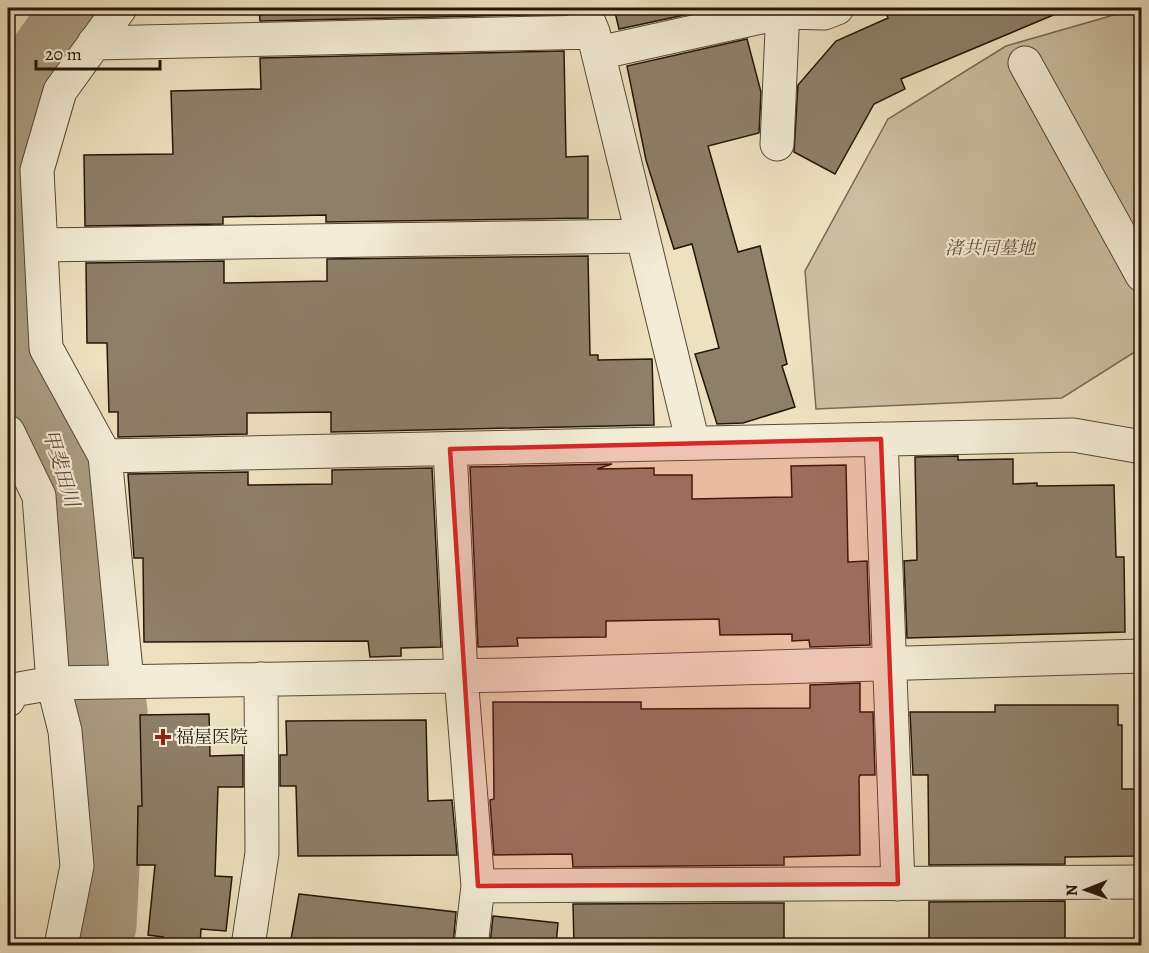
<svg xmlns="http://www.w3.org/2000/svg" width="1149" height="953" font-family="Alegreya,'Noto Serif JP',serif">
<style>
.green{fill:#cbbea1;stroke:#796a56;stroke-width:1.5}
.lines{fill:none;stroke-linecap:round;stroke-linejoin:round}
.river{stroke:#aa9c82;stroke-width:75}
.building{fill:#8e7f69;stroke:#27150a;stroke-width:1.5}
.minor-casing{stroke:#584838;stroke-width:35}
.minor{stroke:#f3ecd6;stroke-width:33}
.marked{fill:#d62828;fill-opacity:0.2;stroke:#d62828;stroke-width:4.5;stroke-linejoin:round}
.poi-dot{fill:#8f2418;stroke:#f3ecd6;stroke-width:2}
.labels{text-anchor:middle;dominant-baseline:central;stroke-width:4.5;stroke-linejoin:round;paint-order:stroke}
.park-label{font-size:18px;font-style:italic;fill:#60503f;stroke:#f3ecd6}
.poi-label{font-size:18px;fill:#27150a;stroke:#f3ecd6;text-anchor:start}
.water-label{font-size:20px;font-style:italic;fill:#5b4b3a;stroke:#f3ecd6}
</style>
<rect width="100%" height="100%" fill="#ede1c0"/>
<filter id="stains"><feTurbulence type="fractalNoise" baseFrequency=".00333" numOctaves="4"/><feColorMatrix values="0 0 0 0 .2 0 0 0 0 .09 0 0 0 0 .02 0 0 0 .5 -.17"/></filter>
<radialGradient id="worn" r=".72"><stop offset=".6" stop-color="#630" stop-opacity="0"/><stop offset="1" stop-color="#630" stop-opacity=".3"/></radialGradient>
<!-- green -->
<path class="green" d="M 1138,8 L 1141,8 L 1141,348 L 1062,398 L 816,409 L 805,271 L 888,119 L 1006,46 Z"/>
<g class="lines">
<!-- river -->
<path class="river" d="M 81,8 L 35,72 L 14,130 L 18,324 L 84,545 L 97,603 L 110,712 L 99,925 L 94,946"/>
</g>
<!-- building -->
<path class="building" d="M 259,8 L 563,8 L 563,14 L 260,21 Z
M 614,8 L 717,8 L 619,29 Z
M 884,8 L 1070,8 L 901,79 L 905,89 L 874,104 L 835,174 L 794,152 L 798,85 L 836,41 L 888,18 Z
M 747,39 L 761,92 L 759,133 L 708,146 L 738,252 L 760,246 L 787,364 L 782,366 L 795,407 L 743,423 L 717,424 L 695,354 L 719,348 L 692,244 L 674,249 L 646,160 L 627,66 Z
M 564,51 L 566,157 L 588,156 L 588,218 L 326,222 L 326,215 L 223,217 L 223,224 L 85,226 L 84,155 L 173,154 L 171,91 L 261,89 L 260,58 Z
M 588,256 L 590,355 L 598,355 L 598,360 L 652,359 L 654,425 L 331,432 L 331,412 L 247,413 L 247,434 L 118,437 L 118,412 L 109,412 L 107,343 L 87,343 L 86,263 L 224,261 L 224,283 L 327,281 L 327,259 Z
M 958,456 L 958,460 L 1013,459 L 1013,484 L 1037,483 L 1037,486 L 1114,485 L 1116,557 L 1124,557 L 1125,632 L 907,638 L 904,561 L 917,560 L 915,457 Z
M 612,464 L 597,469 L 654,468 L 654,475 L 692,475 L 692,499 L 792,497 L 791,466 L 846,465 L 848,562 L 867,561 L 870,645 L 810,647 L 809,640 L 792,641 L 792,634 L 720,635 L 719,619 L 606,621 L 606,637 L 517,638 L 518,646 L 478,647 L 470,467 Z
M 432,468 L 441,647 L 401,648 L 401,656 L 370,657 L 368,641 L 144,642 L 143,558 L 134,558 L 128,474 L 248,472 L 248,485 L 332,484 L 332,470 Z
M 860,683 L 860,712 L 873,712 L 875,775 L 860,775 L 859,778 L 860,855 L 784,857 L 784,865 L 573,867 L 572,854 L 494,855 L 490,800 L 494,799 L 493,702 L 641,702 L 641,709 L 810,708 L 810,685 Z
M 995,705 L 1118,705 L 1118,725 L 1122,725 L 1122,789 L 1138,789 L 1138,856 L 1065,857 L 1065,864 L 929,865 L 928,775 L 913,775 L 910,712 L 995,712 Z
M 209,714 L 210,756 L 243,755 L 243,787 L 218,787 L 215,876 L 232,877 L 226,931 L 201,929 L 200,945 L 162,945 L 163,937 L 148,935 L 155,865 L 137,865 L 138,806 L 142,806 L 140,715 Z
M 426,720 L 428,801 L 452,800 L 457,855 L 298,856 L 296,786 L 280,786 L 280,755 L 287,755 L 286,721 Z
M 299,894 L 456,912 L 453,945 L 290,945 Z
M 1065,901 L 1065,945 L 929,945 L 929,902 Z
M 784,903 L 784,945 L 574,945 L 573,904 Z
M 493,916 L 558,923 L 556,945 L 490,945 Z"/>
<g class="lines">
<!-- minor casing -->
<g class="minor-casing">
<path id="minor" d="M 120,8 L 60,91 L 37,170 L 46,348 L 105,456 L 127,681
M 583,8 L 593,32 L 693,443
M 94,43 L 593,32
M 598,53 L 784,12 L 824,13 L 837,8
M 1025,63 L 1142,275
M 777,144 L 783,8
M 41,245 L 641,236
M 8,432 L 39,496 L 53,683 L 65,731 L 77,866 L 61,946
M 881,439 L 898,884
M 450,449 L 461,676 L 478,886 L 471,946
M 105,456 L 1073,435 L 1142,447
M 8,700 L 13,690 L 53,683 L 507,675 L 1142,656
M 478,886 L 1142,882
M 248,946 L 262,853 L 261,679"/>
</g>
<!-- minor -->
<use href="#minor" class="minor"/>
</g>
<!-- marked area -->
<path class="marked" d="M 881,439 L 898,884 L 478,886 L 450,449 Z"/>
<!-- markers -->
<path class="poi-dot" d="M160 728h6v6h6v6h-6v6h-6v-6h-6v-6h6z"/>
<g class="labels">
<!-- park labels -->
<g class="park-label">
<text x="990" y="248">渚共同墓地</text>
</g>
<!-- poi labels -->
<g class="poi-label">
<text x="176" y="737">福屋医院</text>
</g>
<!-- water labels -->
<g class="water-label">
<text transform="translate(61 468) rotate(73)">甲斐田川</text>
</g>
</g>
<!-- margin -->
<rect width="1149" height="953" fill="none" stroke="#ede1c0" stroke-width="30"/>
<rect x="9" y="9" width="1131" height="935" fill="none" stroke="#27150a" stroke-width="3"/>
<rect x="15" y="15" width="1119" height="923" fill="none" stroke="#27150a" stroke-width="1.5"/>
<!-- north arrow -->
<g transform="translate(1086 890) rotate(269)" stroke="#f3ecd6" stroke-width="4.5" paint-order="stroke">
<path d="M0-4.5L10 22L0 15L-10 22Z" fill="#27150a"/>
<text y="-9" font-size="16" font-weight="bold" text-anchor="middle" fill="#27150a">N</text>
</g>
<!-- scale -->
<path d="M36 60v9h124v-9" fill="none" stroke="#27150a" stroke-width="3"/>
<text x="45" y="60" font-size="18" fill="#27150a" stroke="#f3ecd6" stroke-width="4.5" paint-order="stroke">20 m</text>
<rect width="100%" height="100%" filter="url(#stains)"/>
<rect width="100%" height="100%" fill="url(#worn)"/>
</svg>
